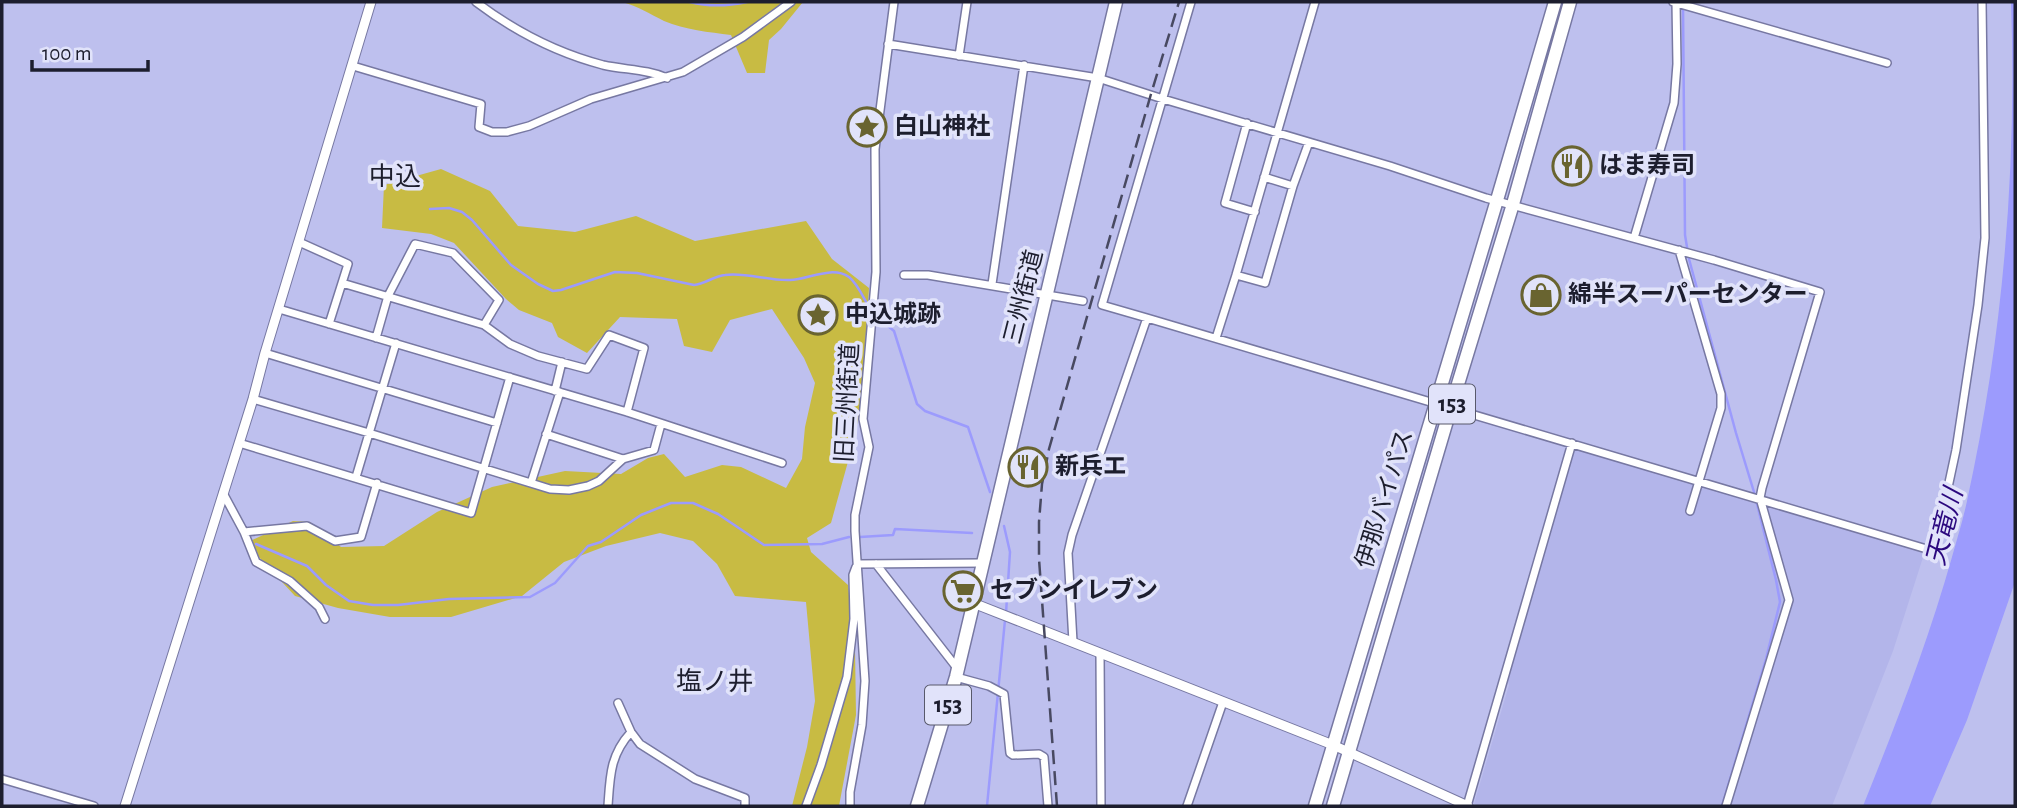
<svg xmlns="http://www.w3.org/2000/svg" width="2017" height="808" font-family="'Alegreya Sans','Noto Sans JP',sans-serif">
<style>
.built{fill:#b3b5ea}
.green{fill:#c8bb43}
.water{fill:#9c9bfd}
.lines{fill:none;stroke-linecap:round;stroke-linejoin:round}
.stream{stroke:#9c9bfd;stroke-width:2.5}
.minor-casing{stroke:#7778a2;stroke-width:10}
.tertiary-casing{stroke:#7778a2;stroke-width:11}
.trunk-casing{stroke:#7778a2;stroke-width:15}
.minor{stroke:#fff;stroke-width:7}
.tertiary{stroke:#fff;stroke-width:9}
.trunk{stroke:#fff;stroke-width:12}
.rail{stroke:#484961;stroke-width:2.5;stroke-dasharray:14 7;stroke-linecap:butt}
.labels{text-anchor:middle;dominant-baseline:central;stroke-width:7;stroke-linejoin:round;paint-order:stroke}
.shield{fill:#e1e3fa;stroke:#58596b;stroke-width:2}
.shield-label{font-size:23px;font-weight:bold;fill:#1d1e2e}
.poi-label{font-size:24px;font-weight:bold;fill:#1d1e2e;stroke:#e1e3fa;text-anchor:start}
.street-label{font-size:24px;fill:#1d1e2e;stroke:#e1e3fa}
.neighbourhood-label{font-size:26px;fill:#1d1e2e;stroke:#e1e3fa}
.water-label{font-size:26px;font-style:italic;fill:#2b087e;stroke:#e1e3fa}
</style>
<rect width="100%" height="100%" fill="#bec0ee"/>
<!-- built -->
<path class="built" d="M 1573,447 L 1926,548 L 1893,651 L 1832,806 L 1480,806 L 1474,804 L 1509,685 L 1506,676 Z"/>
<!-- green -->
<path class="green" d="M 622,2 L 803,2 L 781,29 L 769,40 L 765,73 L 747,73 L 731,35 C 709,32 685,30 664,21 C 650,14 638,6 622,2 Z
M 441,169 L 490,191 L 518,226 L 575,232 L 636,216 L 695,241 L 806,221 L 832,259 L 869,288 L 861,404 L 854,440 L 831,523 L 807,538 L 811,552 L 848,585 L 855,649 L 856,715 L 839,806 L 792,806 L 807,747 L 815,701 L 806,602 L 735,596 L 717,564 L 693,541 L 660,533 L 606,546 L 564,562 L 522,596 L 451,617 L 390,617 L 338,608 L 295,596 L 246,543 L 293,521 L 310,522 L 341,547 L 384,546 L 437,512 L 492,487 L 565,471 L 621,474 L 648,458 L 664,454 L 685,477 L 722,465 L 741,467 L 786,488 L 802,459 L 805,427 L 815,383 L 804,358 L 772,309 L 730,320 L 712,352 L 684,346 L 677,319 L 620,317 L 587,353 L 558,337 L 552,323 L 519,310 L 506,299 L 454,243 L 431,234 L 382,228 L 384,185 Z"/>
<!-- water -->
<path class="water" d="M 2011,2 L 2015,2 L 2015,582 L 1967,720 L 1930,806 L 1863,806 C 1896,724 1928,642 1952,557 C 1957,539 1963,520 1967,501 C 2003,337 2017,169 2011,2 Z"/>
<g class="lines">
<!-- stream -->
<path class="stream" d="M 690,2 C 709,7 728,6 747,2
M 1683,5 L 1685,235 L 1689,259 L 1736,433 L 1754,492 L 1776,580 L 1780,602 L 1766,659 L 1722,806
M 430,209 L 449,208 L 462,212 L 472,220 L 511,265 L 538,284 L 553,291 L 561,290 L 615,272 L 637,273 L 694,285 C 705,284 714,276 725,275 C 746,272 768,281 790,280 C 808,280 831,265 849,277 C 858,284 864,299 870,309
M 876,316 L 894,331 L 917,404 L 925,411 L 968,427 L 990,492
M 1004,526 L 1010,552 L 1006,613
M 860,537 L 893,535 L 895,529 L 972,533
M 256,544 L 307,566 L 326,585 L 349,601 L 373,605 L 398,605 L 449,599 L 530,597 L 555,583 L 588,546 L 601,542 L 641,515 L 671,503 L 693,503 L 718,514 L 764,545 L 822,544 L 849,537
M 987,806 L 1005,620"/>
<!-- minor casing -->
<g class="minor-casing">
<path id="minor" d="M 476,2 C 513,30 557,53 603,65 C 625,70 647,69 667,78
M 1673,2 L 1887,63
M 888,44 L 1098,78 L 1163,99 L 1390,166 L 1486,198 L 1714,260 L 1820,292 L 1762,488 L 1760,498 L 1789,600 L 1726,806
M 959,56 L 967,2
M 353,66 L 481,104 L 479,127 L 492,132 L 507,132 L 529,126 L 591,99 L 683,72 L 743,37 L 791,2
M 1247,123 L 1225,203 L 1255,212
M 1264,177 L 1293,186
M 1634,238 L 1674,103 L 1677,64 L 1676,2
M 299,242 L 348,264 L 342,283 L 484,325
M 1679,250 L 1721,394 L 1721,408 L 1690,511
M 904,275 L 928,275 L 1083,301
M 1236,275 L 1265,283 L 1293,186 L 1309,142
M 992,284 L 1024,65
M 279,309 L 627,412 L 782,463
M 1147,318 L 1102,305 L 1191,2
M 329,324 L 342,283
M 376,338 L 388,296 L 415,244 L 453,253 L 499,300 L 484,325 L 510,344 L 538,356 L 587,369 L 609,335 L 644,348 L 627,412
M 1216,338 L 1236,275 L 1315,2
M 265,353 L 497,423
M 555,391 L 562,362
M 253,399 L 369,433 L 550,489 L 569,490 L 588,486 L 599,481 L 623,459 L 654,450 L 661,424
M 546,434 L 623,459
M 239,443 L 471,513 L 510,377
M 356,477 L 396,343
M 531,483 L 560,392
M 223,493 L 244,532 L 307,526 L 335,541 L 361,537 L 377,483
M 244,532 L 256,562 L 290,581 L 319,607 L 325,619
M 858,564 L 982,563
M 876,564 L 957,668
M 1073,642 L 1068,553 L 1072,535 L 1147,318 L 1930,550 L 1947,492 L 1956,450 L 1978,305 L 1985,238 L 1982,2
M 1100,653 L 1101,806
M 956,677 L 989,686 L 1004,694 L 1010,753 L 1013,755 L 1039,754 L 1044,757 L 1048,806
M 618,703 L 631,732 L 640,744 L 695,779 L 745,798 L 745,806
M 2,779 L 94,806
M 608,806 C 610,776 610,755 631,732
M 806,806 L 821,765 L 847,677 L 854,619 L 853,575 L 856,567
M 850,806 L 850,792 L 862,725 L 865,681 L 855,531 L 855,515 L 869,447 L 863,419 L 876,272 L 875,149 L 894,2
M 1187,806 L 1223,702
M 1467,806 L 1572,443"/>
</g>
<!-- tertiary casing -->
<g class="tertiary-casing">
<path id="tertiary" d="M 973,603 L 1333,745 L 1468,806
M 125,806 L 253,399 L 265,353 L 371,2"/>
</g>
<!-- trunk casing -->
<g class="trunk-casing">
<path id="trunk" d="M 917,806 L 956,677 L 1116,2
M 1315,806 L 1497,200 L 1555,2
M 1333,806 L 1451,407 L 1513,204 L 1570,2"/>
</g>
<!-- minor -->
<use href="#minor" class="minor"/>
<!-- tertiary -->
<use href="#tertiary" class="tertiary"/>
<!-- trunk -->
<use href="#trunk" class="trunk"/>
<!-- rail -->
<path class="rail" d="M 1057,806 L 1039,559 L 1039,522 L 1042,484 L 1049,449 L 1151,94 L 1179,2"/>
</g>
<!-- icons -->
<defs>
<g id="sight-ring" transform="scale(2.0125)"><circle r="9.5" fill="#e1e3fa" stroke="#696430" stroke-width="1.5"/><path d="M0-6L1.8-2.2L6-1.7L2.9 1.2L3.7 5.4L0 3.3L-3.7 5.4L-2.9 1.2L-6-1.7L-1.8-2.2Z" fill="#696430"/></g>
<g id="restaurant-ring" transform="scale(2.0125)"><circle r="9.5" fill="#e1e3fa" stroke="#696430" stroke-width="1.5"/><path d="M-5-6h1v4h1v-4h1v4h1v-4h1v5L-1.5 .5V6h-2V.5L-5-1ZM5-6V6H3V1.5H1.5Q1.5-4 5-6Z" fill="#696430"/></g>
<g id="shop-ring" transform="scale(2.0125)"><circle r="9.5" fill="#e1e3fa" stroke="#696430" stroke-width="1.5"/><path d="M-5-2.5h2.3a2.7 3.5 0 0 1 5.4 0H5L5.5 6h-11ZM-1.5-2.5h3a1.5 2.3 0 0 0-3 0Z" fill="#696430"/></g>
<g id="supermarket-ring" transform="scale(2.0125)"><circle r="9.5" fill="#e1e3fa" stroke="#696430" stroke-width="1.5"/><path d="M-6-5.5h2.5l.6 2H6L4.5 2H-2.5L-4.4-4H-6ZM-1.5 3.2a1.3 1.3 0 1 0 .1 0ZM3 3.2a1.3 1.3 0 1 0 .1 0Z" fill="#696430"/></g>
</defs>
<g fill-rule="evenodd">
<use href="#sight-ring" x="867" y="127"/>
<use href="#restaurant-ring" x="1572" y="166"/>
<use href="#shop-ring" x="1541" y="295"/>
<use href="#sight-ring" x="818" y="315"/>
<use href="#restaurant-ring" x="1028" y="467"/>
<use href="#supermarket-ring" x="963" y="591"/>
</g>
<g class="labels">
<!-- shield labels -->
<g class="shield">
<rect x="1429" y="384.5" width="46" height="39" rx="5"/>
<rect x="925" y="685.5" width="46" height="39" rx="5"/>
</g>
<g class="shield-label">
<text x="1452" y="404">153</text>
<text x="948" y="705">153</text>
</g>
<!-- poi labels -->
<g class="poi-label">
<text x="894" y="127">白山神社</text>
<text x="1599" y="166">はま寿司</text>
<text x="1568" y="295">綿半スーパーセンター</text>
<text x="845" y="315">中込城跡</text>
<text x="1055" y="467">新兵エ</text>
<text x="990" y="591">セブンイレブン</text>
</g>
<!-- street labels -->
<g class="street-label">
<text transform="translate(1024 297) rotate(-76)">三州街道</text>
<text transform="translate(848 403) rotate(-87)">旧三州街道</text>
<text transform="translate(1385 499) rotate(-73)">伊那バイパス</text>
</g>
<!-- neighbourhood labels -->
<g class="neighbourhood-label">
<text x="395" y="177">中込</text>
<text x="715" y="682">塩ノ井</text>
</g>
<!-- water labels -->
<g class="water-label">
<text transform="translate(1945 527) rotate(-76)">天竜川</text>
</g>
</g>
<!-- border -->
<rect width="2017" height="808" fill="none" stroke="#1d1e2e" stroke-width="7"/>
<!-- scale -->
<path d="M32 60v10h116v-10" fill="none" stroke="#1d1e2e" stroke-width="3.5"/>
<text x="42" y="60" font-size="21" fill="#1d1e2e" stroke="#e1e3fa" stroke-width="5" paint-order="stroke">100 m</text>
</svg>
